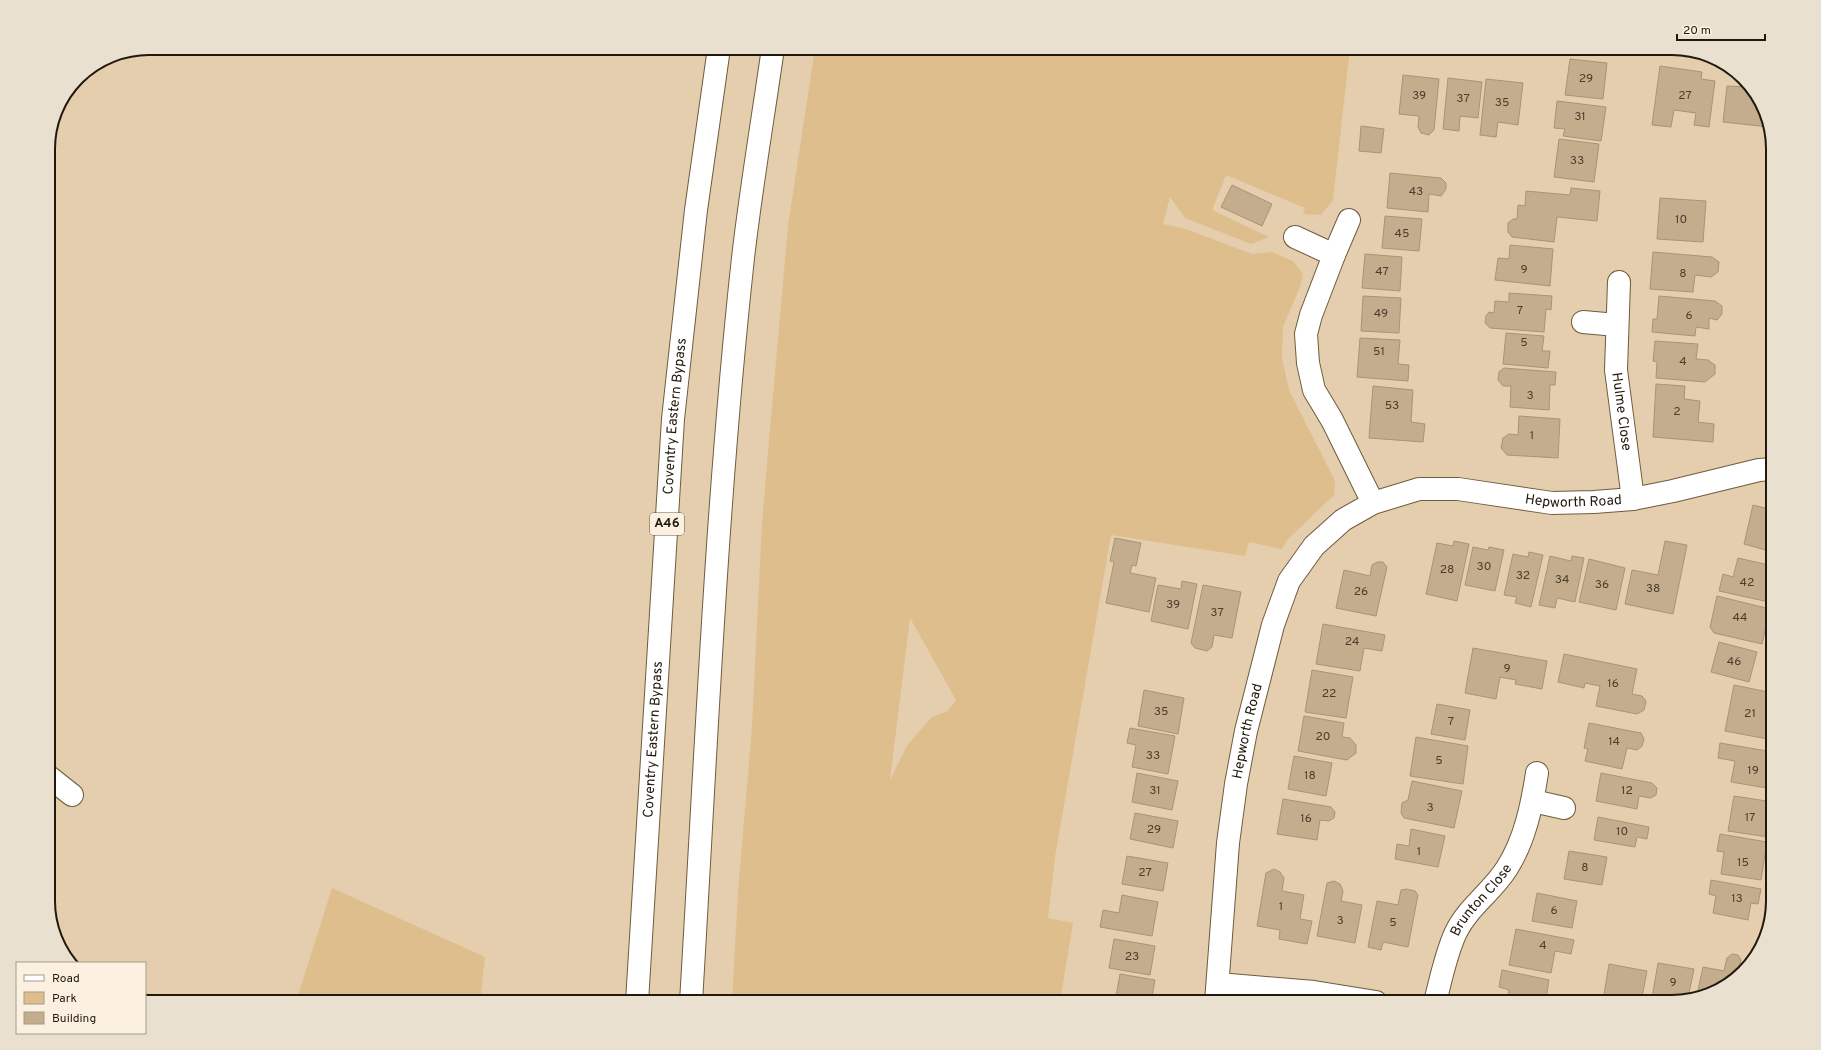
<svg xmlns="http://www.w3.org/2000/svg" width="1821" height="1050" font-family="Overpass,sans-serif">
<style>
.green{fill:#debe8d;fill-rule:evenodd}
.building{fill:#c3ad8d;stroke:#a89373}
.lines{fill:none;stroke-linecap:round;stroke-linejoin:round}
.minor-casing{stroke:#6f5b3d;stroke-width:24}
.highway-casing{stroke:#6f5b3d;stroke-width:24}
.minor{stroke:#fff;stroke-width:22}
.highway{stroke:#fff;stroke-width:22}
.labels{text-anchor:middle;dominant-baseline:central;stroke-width:3;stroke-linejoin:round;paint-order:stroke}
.number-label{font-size:12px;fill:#4a3e2d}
.shield{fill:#fcf1e0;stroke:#635a4c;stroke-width:1}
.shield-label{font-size:13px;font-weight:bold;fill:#21190d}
.street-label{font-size:14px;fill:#21190d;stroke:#fcf1e0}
.rim{fill:none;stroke:#21190d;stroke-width:2}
</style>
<rect width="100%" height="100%" fill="#e5cead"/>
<!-- green -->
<path class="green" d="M 815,48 L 1350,48 L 1333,200 L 1321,215 L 1303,214 L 1305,208 L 1226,175 L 1212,210 L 1269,237 L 1251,244 L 1185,218 L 1170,197 L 1163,224 L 1186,229 L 1252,254 L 1272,252 L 1293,261 L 1303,274 L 1300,287 L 1283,327 L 1282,358 L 1289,390 L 1335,481 L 1334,495 L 1288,539 L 1282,549 L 1249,542 L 1245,556 L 1111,535 L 1055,857 L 1048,918 L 1073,923 L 1060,1002 L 732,1002 L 738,892 L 752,727 L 762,523 L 770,429 L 788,226 ZM 910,618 L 956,700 L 948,711 L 932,717 L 908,744 L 890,780 Z
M 332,888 L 485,957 L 480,1002 L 296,1002 Z"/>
<!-- building -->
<path class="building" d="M 1570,59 L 1607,63 L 1603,99 L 1565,95 Z
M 1660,66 L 1702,72 L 1701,79 L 1715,81 L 1709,127 L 1694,125 L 1696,113 L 1674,110 L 1671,127 L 1652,125 Z
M 1403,75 L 1439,79 L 1434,130 L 1429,135 L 1421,133 L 1418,127 L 1419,116 L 1399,114 Z
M 1448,78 L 1482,82 L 1478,118 L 1460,116 L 1459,131 L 1443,129 Z
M 1486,79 L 1523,83 L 1518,125 L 1498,122 L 1496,137 L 1480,135 Z
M 1727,86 L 1748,87 L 1759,98 L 1768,127 L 1723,122 Z
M 1557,101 L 1606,107 L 1601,141 L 1563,136 L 1565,129 L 1554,128 Z
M 1361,126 L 1384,129 L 1381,153 L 1359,151 Z
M 1559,139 L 1599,144 L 1594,182 L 1554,177 Z
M 1390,173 L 1441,178 L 1446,183 L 1446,189 L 1441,196 L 1429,194 L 1428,212 L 1387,208 Z
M 1232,185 L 1272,204 L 1262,226 L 1221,207 Z
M 1571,188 L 1600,191 L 1597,221 L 1557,217 L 1554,242 L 1512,237 L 1508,232 L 1508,223 L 1513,219 L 1517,219 L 1518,205 L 1525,206 L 1526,191 L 1570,195 Z
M 1660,198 L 1706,201 L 1703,242 L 1657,239 Z
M 1385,216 L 1422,219 L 1419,251 L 1382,248 Z
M 1510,245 L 1553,249 L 1550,286 L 1495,280 L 1498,258 L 1509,259 Z
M 1653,252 L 1712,257 L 1719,262 L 1718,272 L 1711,277 L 1695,275 L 1693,292 L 1650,289 Z
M 1365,254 L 1402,257 L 1400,291 L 1362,288 Z
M 1509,293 L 1552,296 L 1551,310 L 1546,309 L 1544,332 L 1490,328 L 1485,323 L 1486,316 L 1489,312 L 1494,313 L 1495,301 L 1509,302 Z
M 1363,296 L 1401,298 L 1399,333 L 1361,331 Z
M 1659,296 L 1715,301 L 1722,306 L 1722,314 L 1717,320 L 1709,318 L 1709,329 L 1696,327 L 1695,336 L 1652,332 L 1653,319 L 1657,319 Z
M 1506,333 L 1544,336 L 1542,351 L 1550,351 L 1548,368 L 1503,364 Z
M 1360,338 L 1400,340 L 1398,364 L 1409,365 L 1408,381 L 1357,377 Z
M 1655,341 L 1698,344 L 1696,359 L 1708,360 L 1715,365 L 1715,374 L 1705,382 L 1656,378 L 1657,362 L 1653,361 Z
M 1504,368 L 1556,372 L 1555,385 L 1550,385 L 1549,410 L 1510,407 L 1511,386 L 1503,386 L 1498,380 L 1499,372 Z
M 1656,384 L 1685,386 L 1684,399 L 1700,401 L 1698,422 L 1714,424 L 1713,442 L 1653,437 Z
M 1373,386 L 1413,390 L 1411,422 L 1425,424 L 1423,442 L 1369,438 Z
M 1519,416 L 1560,419 L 1558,458 L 1507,455 L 1501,448 L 1503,438 L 1509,434 L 1518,435 Z
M 1753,505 L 1773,510 L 1773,552 L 1744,544 Z
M 1115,538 L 1141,543 L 1136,566 L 1132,565 L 1130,573 L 1156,578 L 1149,612 L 1106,603 L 1114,562 L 1110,561 Z
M 1454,541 L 1469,544 L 1457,601 L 1426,594 L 1437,543 L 1453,546 Z
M 1665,541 L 1687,545 L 1673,614 L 1625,604 L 1632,570 L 1658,575 Z
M 1473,547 L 1488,550 L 1489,547 L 1504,550 L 1495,591 L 1465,585 Z
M 1529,552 L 1543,555 L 1531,607 L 1515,603 L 1517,597 L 1504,595 L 1513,554 L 1528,557 Z
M 1550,556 L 1571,561 L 1572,556 L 1584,558 L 1575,602 L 1557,598 L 1555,608 L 1539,605 Z
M 1738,558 L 1773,566 L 1773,589 L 1769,602 L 1719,591 L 1723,574 L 1733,577 Z
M 1589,559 L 1625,568 L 1616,610 L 1579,602 Z
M 1377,562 L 1383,562 L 1387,567 L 1376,616 L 1336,608 L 1344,570 L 1370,576 L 1372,565 Z
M 1182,581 L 1197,584 L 1188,629 L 1151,621 L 1158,585 L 1181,589 Z
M 1203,585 L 1241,592 L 1232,638 L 1214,635 L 1212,647 L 1207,651 L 1195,648 L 1191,643 Z
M 1717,596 L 1770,609 L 1762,644 L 1714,633 L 1710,627 Z
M 1323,624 L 1385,635 L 1382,651 L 1364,648 L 1360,671 L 1316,664 Z
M 1719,642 L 1757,652 L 1749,682 L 1711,672 Z
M 1473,648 L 1547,661 L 1542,689 L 1515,684 L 1516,680 L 1500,677 L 1496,699 L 1465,693 Z
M 1564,654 L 1637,669 L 1632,694 L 1642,696 L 1646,701 L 1644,710 L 1637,714 L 1596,706 L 1600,686 L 1585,683 L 1584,688 L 1558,682 Z
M 1312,670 L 1353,677 L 1346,718 L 1305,712 Z
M 1734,685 L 1773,693 L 1773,707 L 1770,720 L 1773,721 L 1773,740 L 1725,731 Z
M 1144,690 L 1184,698 L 1178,734 L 1138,726 Z
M 1437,704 L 1470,710 L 1465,740 L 1431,734 Z
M 1304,716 L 1344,723 L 1342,737 L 1350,738 L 1356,745 L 1356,753 L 1347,760 L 1298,751 Z
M 1589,723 L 1641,733 L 1644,739 L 1642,746 L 1637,750 L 1627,748 L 1622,769 L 1585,761 L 1588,749 L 1584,748 Z
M 1130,728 L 1175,736 L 1168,774 L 1132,767 L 1136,745 L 1127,743 Z
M 1416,737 L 1468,746 L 1463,784 L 1410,776 Z
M 1720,743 L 1773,752 L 1773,789 L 1731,782 L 1735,761 L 1718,758 Z
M 1294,756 L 1332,763 L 1326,796 L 1288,789 Z
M 1137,773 L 1178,781 L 1172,810 L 1132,802 Z
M 1601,773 L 1652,783 L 1657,788 L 1656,795 L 1651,798 L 1639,796 L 1637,809 L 1596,801 Z
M 1412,781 L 1462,791 L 1454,828 L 1404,818 L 1401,813 L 1402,803 L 1408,800 Z
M 1734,796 L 1773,802 L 1768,837 L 1728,831 Z
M 1283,799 L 1331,807 L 1335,812 L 1334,818 L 1329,821 L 1320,820 L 1317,840 L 1277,834 Z
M 1135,813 L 1178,821 L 1173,848 L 1130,839 Z
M 1598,817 L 1649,827 L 1647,839 L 1637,837 L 1635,847 L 1594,840 Z
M 1411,829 L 1445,836 L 1438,867 L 1395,859 L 1397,844 L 1409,846 Z
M 1720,834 L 1767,842 L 1761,880 L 1721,874 L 1724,852 L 1717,851 Z
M 1569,851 L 1607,857 L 1602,885 L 1564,879 Z
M 1127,856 L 1168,863 L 1163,891 L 1122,884 Z
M 1274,869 L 1280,872 L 1284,878 L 1282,891 L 1304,895 L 1300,919 L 1312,921 L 1307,944 L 1279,939 L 1280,930 L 1257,926 L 1266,873 Z
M 1711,880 L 1761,889 L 1758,904 L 1751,903 L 1748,920 L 1713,913 L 1716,896 L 1709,894 Z
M 1334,881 L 1340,884 L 1343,891 L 1341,901 L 1362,905 L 1355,943 L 1317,936 L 1327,883 Z
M 1407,889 L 1415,891 L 1418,895 L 1408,947 L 1383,942 L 1381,950 L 1368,947 L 1377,901 L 1398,905 L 1401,890 Z
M 1537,893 L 1577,901 L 1572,928 L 1532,921 Z
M 1122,895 L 1158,902 L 1152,936 L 1100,927 L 1103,910 L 1119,913 Z
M 1516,929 L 1574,940 L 1571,954 L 1555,951 L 1551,973 L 1509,965 Z
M 1114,939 L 1155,946 L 1150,975 L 1109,968 Z
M 1732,954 L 1738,955 L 1741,960 L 1738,973 L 1723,988 L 1697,995 L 1703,967 L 1724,971 L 1727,958 Z
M 1658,963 L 1694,969 L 1688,998 L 1674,1002 L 1652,998 Z
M 1609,964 L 1647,971 L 1641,1002 L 1603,1001 Z
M 1502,970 L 1549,980 L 1546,999 L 1559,1002 L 1507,1002 L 1509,990 L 1499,987 Z
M 1120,974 L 1155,980 L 1151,1002 L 1115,1002 Z"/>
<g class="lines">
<!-- minor casing -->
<g class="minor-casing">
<g id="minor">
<path d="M 1295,237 L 1334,255 L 1311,315 L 1306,334 L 1308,363 L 1314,390 L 1332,420 L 1373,503"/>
<path d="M 1334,255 L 1349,220"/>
<path id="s1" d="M 1619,282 L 1616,370 L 1633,499"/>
<path d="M 1583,322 L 1617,325"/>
<path d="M 48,776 L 72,795"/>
<path d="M 1533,801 L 1564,808"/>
<path d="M 1218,984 L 1314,992 L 1376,1002"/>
<path id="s2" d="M 1216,1002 L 1228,843 L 1236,784 L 1246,731 L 1273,625 L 1289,581 L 1314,546 L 1343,520 L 1373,503 L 1419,489 L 1458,489 L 1552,503 L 1594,502 L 1633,499 L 1673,491 L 1759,470 L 1773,469"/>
<path id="s3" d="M 1435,1002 C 1441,979 1446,953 1456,932 C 1468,907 1493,891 1507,868 C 1525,840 1532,805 1537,773"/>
</g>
</g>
<!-- highway casing -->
<g class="highway-casing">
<g id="highway">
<path id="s4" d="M 637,1002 L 673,419 L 696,210 L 719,48"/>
<path d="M 691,1002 C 706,754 716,505 743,258 C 751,188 763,118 773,48"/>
</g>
</g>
<!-- minor -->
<use href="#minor" class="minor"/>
<!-- highway -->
<use href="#highway" class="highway"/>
</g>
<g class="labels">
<!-- number labels -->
<g class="number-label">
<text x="1586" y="79">29</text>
<text x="1419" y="96">39</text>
<text x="1685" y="96">27</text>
<text x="1463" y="99">37</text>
<text x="1502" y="103">35</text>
<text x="1580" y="117">31</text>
<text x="1577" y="161">33</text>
<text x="1416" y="192">43</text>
<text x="1681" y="220">10</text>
<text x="1402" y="234">45</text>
<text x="1524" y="270">9</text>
<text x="1382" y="272">47</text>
<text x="1683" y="274">8</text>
<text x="1520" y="311">7</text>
<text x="1381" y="314">49</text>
<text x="1689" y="316">6</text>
<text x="1524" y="343">5</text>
<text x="1379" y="352">51</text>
<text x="1683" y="362">4</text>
<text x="1530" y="396">3</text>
<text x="1392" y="406">53</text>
<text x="1677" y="412">2</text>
<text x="1532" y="436">1</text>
<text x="1484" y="567">30</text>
<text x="1447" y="570">28</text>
<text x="1523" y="576">32</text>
<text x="1562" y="580">34</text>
<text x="1747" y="583">42</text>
<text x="1602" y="585">36</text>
<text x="1653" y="589">38</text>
<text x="1361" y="592">26</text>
<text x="1173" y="605">39</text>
<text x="1217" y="613">37</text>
<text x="1740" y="618">44</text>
<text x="1352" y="642">24</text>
<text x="1734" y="662">46</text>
<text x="1507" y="669">9</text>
<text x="1613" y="684">16</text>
<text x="1329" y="694">22</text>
<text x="1161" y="712">35</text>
<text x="1750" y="714">21</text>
<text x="1451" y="722">7</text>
<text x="1323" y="737">20</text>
<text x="1614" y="742">14</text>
<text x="1153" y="756">33</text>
<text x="1439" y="761">5</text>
<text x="1753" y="771">19</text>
<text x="1310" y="776">18</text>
<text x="1155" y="791">31</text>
<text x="1627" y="791">12</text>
<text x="1430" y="808">3</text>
<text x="1750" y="818">17</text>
<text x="1306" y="819">16</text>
<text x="1154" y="830">29</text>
<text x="1622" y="832">10</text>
<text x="1419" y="852">1</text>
<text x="1743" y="863">15</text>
<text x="1585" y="868">8</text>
<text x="1145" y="873">27</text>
<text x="1737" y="899">13</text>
<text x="1281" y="907">1</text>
<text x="1554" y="911">6</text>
<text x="1340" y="921">3</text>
<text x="1393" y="923">5</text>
<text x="1543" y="946">4</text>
<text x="1132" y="957">23</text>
<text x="1673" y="983">9</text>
</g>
<!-- shield labels -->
<rect class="shield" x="650" y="513" width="34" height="22" rx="3"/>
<g class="shield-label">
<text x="667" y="524">A46</text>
</g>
<!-- street labels -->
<g class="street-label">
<text stroke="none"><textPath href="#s1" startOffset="130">Hulme Close</textPath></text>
<text stroke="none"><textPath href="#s4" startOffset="587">Coventry Eastern Bypass</textPath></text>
<text stroke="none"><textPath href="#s2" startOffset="749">Hepworth Road</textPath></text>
<text stroke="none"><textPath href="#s2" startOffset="273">Hepworth Road</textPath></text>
<text stroke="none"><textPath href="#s4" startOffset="263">Coventry Eastern Bypass</textPath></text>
<text stroke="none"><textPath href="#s3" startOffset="114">Brunton Close</textPath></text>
</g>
</g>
<!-- crop -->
<path d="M0 0H1821V1050H0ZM149 55H1672A94 94 0 0 1 1766 149V901A94 94 0 0 1 1672 995H149A94 94 0 0 1 55 901V149A94 94 0 0 1 149 55Z" fill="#eae0cf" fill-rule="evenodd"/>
<path class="rim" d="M149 55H1672A94 94 0 0 1 1766 149V901A94 94 0 0 1 1672 995H149A94 94 0 0 1 55 901V149A94 94 0 0 1 149 55Z"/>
<!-- legend -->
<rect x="16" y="962" width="130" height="72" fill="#fcf1e0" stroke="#a49b8c"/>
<rect x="24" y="975" width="20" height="6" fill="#ffffff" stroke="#a49b8c"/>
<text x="52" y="982" font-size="12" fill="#21190d">Road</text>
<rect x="24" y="992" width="20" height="12" fill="#debe8d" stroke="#a49b8c"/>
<text x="52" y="1002" font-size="12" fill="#21190d">Park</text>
<rect x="24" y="1012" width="20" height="12" fill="#c3ad8d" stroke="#a49b8c"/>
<text x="52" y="1022" font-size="12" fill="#21190d">Building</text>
<!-- scale -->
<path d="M1677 34v6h88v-6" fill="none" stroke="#21190d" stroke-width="2"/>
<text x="1683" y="34" font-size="12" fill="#21190d" stroke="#fcf1e0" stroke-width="3" paint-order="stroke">20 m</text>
</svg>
